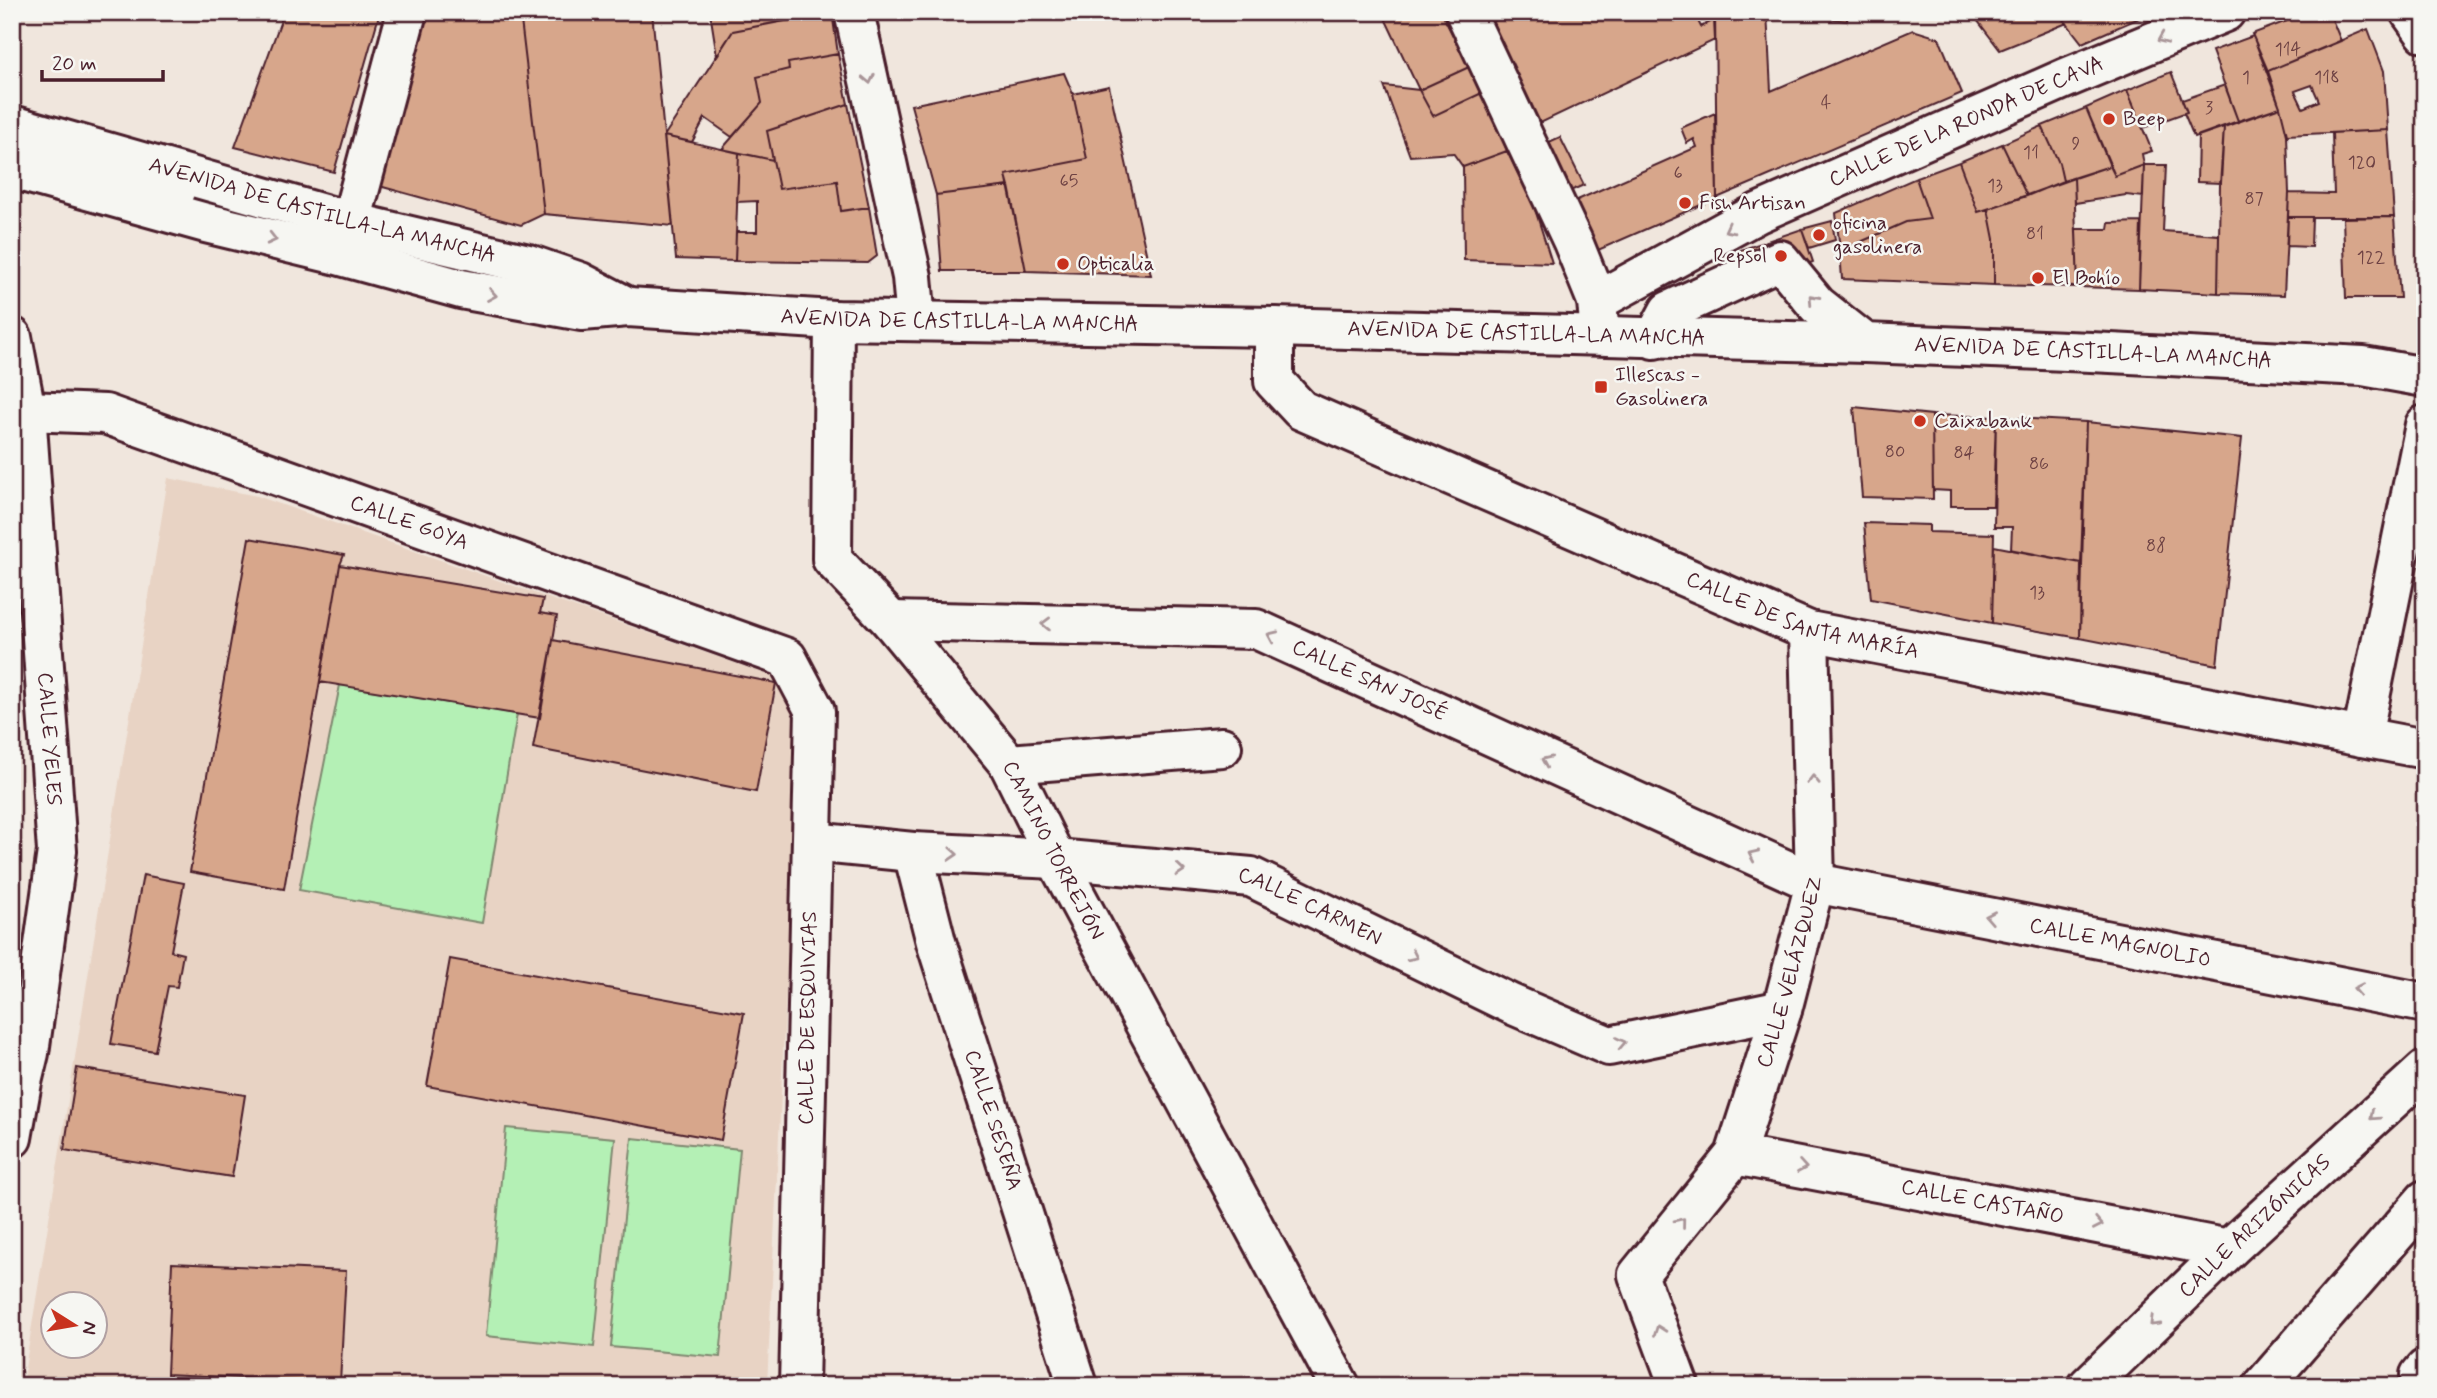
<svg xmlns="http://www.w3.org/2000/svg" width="2437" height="1398" font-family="Mynerve,sans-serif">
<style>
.built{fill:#e8d3c4;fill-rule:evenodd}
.green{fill:#b4f0b5;stroke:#7f8870;stroke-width:2}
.building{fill:#d7a68b;stroke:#4a1f2b;stroke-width:2;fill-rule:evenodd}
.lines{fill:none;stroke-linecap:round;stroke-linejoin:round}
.minor-casing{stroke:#4a1f2b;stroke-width:44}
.major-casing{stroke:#4a1f2b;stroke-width:44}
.minor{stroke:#f6f6f2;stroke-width:38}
.major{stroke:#f6f6f2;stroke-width:38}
.oneway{stroke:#a99598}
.poi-dot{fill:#c8321e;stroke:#f6f6f2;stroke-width:2.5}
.labels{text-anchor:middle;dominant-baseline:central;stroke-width:5;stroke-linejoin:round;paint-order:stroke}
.number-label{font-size:18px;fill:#6d4143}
.poi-label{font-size:21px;fill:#4a1f2b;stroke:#f6f6f2;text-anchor:start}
.street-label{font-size:21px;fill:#4a1f2b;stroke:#f6f6f2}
</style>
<rect width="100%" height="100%" fill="#f0e6dd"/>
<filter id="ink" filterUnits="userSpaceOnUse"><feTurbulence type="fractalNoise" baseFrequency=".0143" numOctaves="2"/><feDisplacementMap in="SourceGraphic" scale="14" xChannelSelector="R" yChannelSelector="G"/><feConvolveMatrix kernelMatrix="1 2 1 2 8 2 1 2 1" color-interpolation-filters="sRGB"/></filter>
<g filter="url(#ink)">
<!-- built -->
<path class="built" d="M 168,478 L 257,496 L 775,677 L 776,683 L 799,719 L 767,1386 L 277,1386 L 277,1384 L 23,1381 ZM 52,1304 L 94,1304 L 94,1346 L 52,1346 Z"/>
<!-- green -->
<path class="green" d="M 340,685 L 517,714 L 482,923 L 299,890 Z
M 506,1128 L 615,1138 L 594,1347 L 486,1336 Z
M 632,1138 L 740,1149 L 720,1357 L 611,1347 Z"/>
<!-- building -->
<path class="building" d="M 284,12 L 380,12 L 334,172 L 235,147 Z
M 422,12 L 520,12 L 544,214 L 521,225 L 372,184 Z
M 520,12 L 652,12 L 673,226 L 544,214 Z
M 710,12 L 828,12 L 733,31 L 717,56 Z
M 832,12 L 838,54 L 788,63 L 789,69 L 757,77 L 762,103 L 732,137 L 705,118 L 692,142 L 664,136 L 733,31 Z
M 1382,12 L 1441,12 L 1469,67 L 1419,90 Z
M 1477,12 L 1513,12 L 1484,25 Z
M 1513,12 L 1680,12 L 1684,20 L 1695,15 L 1701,27 L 1714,20 L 1715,40 L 1532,127 L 1484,25 Z
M 1715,12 L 1767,12 L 1771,91 L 1913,30 L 1939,38 L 1962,93 L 1717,198 Z
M 1769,12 L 1848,12 L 1847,21 Z
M 1971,12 L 2058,12 L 2067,23 L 2000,50 Z
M 2058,12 L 2153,12 L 2082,43 Z
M 2311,12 L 2329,12 L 2341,41 L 2268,71 L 2252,34 Z
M 2368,29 L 2384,71 L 2388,130 L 2287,135 L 2280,107 L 2268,71 ZM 2312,85 L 2319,101 L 2303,108 L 2295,91 Z
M 2253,36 L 2280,107 L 2238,121 L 2212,51 Z
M 838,54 L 848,104 L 767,131 L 773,160 L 722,149 L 762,103 L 757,77 L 789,69 L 788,63 Z
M 1469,67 L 1484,92 L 1433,116 L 1419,90 Z
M 2171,72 L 2187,112 L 2143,128 L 2127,90 Z
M 1064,73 L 1073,94 L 1087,159 L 1006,175 L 1009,186 L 936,195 L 911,105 Z
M 2225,85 L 2238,121 L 2194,137 L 2184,113 L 2187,112 L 2182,100 Z
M 1109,86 L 1151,275 L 1026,271 L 1006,175 L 1087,159 L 1073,94 Z
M 1384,86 L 1419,90 L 1433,116 L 1484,92 L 1507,151 L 1463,167 L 1453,153 L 1410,156 Z
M 2127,90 L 2152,151 L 2142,154 L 2144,165 L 2115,176 L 2086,108 Z
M 848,104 L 869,207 L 841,211 L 837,181 L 779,189 L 767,131 Z
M 2280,107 L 2287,135 L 2289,193 L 2284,295 L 2218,293 L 2220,185 L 2224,127 Z
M 2086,108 L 2110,166 L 2063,181 L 2059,163 L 2042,126 Z
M 1715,113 L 1717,198 L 1589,254 L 1566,205 L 1697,147 L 1694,139 L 1687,143 L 1681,128 Z
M 2042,126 L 2059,163 L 2063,181 L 2027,196 L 2002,144 Z
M 2224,127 L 2221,183 L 2197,182 L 2198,136 Z
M 2388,130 L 2394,217 L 2288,217 L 2289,193 L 2334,194 L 2332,133 Z
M 664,136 L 739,153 L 735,261 L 676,259 Z
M 1560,137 L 1584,185 L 1561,195 L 1538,147 Z
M 2002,144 L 2027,196 L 1978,212 L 1959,162 Z
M 1507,151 L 1534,206 L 1552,263 L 1464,260 L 1463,167 Z
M 739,153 L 773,160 L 779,189 L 837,181 L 841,211 L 869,207 L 877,256 L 868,263 L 735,261 L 736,232 L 757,232 L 757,201 L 737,202 Z
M 1959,162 L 1978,212 L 1988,209 L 1994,239 L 1994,285 L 1842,279 L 1840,251 L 1906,222 L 1930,219 L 1916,178 Z
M 2144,165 L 2166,165 L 2163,231 L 2219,235 L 2218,293 L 2139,289 Z
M 2144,165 L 2143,197 L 2126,195 L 2075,203 L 2074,178 L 2110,166 L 2115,176 Z
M 1916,178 L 1930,219 L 1906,222 L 1840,251 L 1836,213 Z
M 2074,178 L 2078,287 L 1994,285 L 1994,239 L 1988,209 Z
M 1009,186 L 1026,271 L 942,271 L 936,195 Z
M 2288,217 L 2312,217 L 2311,247 L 2287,246 Z
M 2394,217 L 2400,298 L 2346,298 L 2343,218 Z
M 1832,221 L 1835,240 L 1809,248 L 1802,229 Z
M 2141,222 L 2139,289 L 2078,287 L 2076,229 L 2108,229 L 2109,223 Z
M 1802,229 L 1813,262 L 1741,288 L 1729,254 Z
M 1854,407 L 1932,415 L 1933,499 L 1862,497 Z
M 1932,415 L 1996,417 L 1993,506 L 1950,506 L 1950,491 L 1933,490 Z
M 1996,417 L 2086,422 L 2081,563 L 2011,550 L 2012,527 L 1994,527 Z
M 2086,422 L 2242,438 L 2217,665 L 2080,638 Z
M 1864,523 L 1929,525 L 1929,532 L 1994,534 L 1992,623 L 1871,599 Z
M 249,538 L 344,555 L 340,565 L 284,889 L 190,872 Z
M 1994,546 L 2081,563 L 2080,638 L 1992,623 Z
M 340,565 L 543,599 L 540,613 L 557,616 L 540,718 L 320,682 Z
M 553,640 L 776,683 L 756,792 L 533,748 Z
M 143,875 L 184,883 L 171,951 L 183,954 L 177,987 L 168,986 L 155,1051 L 111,1044 Z
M 450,959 L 744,1013 L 721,1140 L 427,1086 Z
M 77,1068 L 245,1095 L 232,1177 L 64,1150 Z
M 172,1263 L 346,1271 L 340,1383 L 167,1374 Z"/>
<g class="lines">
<!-- minor casing -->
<g class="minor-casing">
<g id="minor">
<path d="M 854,12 L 912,277 L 916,321"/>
<path d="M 1465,12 L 1573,242 L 1597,301 L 1599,324"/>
<path d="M 2410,12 L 2425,33"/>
<path d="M 12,145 L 175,191"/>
<path d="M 351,222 L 407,12"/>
<path id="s1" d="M 1597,301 L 1758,213 L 2066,78 L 2225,12"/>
<path id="s2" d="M 834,320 L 832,559 L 891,621 L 1009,764 L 1056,859 L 1340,1386"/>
<path id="s3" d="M 1274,327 L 1274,381 L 1301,410 L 1809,631 L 2425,749"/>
<path id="s4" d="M 12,337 L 26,411 L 57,851 L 29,1053 L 22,1082 L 12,1138"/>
<path d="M 1654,339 L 1669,311 L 1780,260 L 1817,305 L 1865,343"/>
<path id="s5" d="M 26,411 L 105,414 L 787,658 L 815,711 L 799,1386"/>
<path id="s6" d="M 891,621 L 1256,629 L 1815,883 L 2425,1003"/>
<path d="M 2362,737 L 2425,425"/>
<path d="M 1009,764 L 1222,747"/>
<path id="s7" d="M 812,842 L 913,852 L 1056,859 L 1251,877 L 1511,1004 L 1609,1046 L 1782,1010"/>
<path id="s8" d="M 913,852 L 936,942 L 1078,1386"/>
<path id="s9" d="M 1735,1155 L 2229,1249"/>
<path d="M 2425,1369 L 2420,1375 L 2425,1381"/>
<path id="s10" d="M 1679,1386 L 1638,1275 L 1735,1155 L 1782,1010 L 1815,883 L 1809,631"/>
<path id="s11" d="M 2088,1386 L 2229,1249 L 2425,1070"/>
</g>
</g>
<!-- major casing -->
<g class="major-casing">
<g id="major">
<path id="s12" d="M 12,125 L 351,222 L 528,264 L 580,282 L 628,307"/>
<path id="s13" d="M 12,169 L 206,223 L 334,254 L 461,289 L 582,311 L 628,307 L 834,320 L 1274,327 L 1865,343 L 2091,352 L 2363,366 L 2425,377"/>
<path d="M 2263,1386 L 2425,1200"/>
</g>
</g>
<!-- minor -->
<use href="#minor" class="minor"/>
<!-- major -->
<use href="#major" class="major"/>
</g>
<!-- one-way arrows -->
<defs><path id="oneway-chevron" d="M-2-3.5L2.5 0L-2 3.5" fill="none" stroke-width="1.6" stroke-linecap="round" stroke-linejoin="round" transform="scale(1.75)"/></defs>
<g class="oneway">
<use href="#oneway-chevron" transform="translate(2162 39) rotate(157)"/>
<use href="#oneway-chevron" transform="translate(869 79) rotate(78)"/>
<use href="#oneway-chevron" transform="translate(1729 229) rotate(152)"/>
<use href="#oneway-chevron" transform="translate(272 239) rotate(14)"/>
<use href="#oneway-chevron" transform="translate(492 295) rotate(10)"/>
<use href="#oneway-chevron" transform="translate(1813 299) rotate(-132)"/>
<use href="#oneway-chevron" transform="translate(1046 624) rotate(-179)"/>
<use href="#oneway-chevron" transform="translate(1272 636) rotate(-156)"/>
<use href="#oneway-chevron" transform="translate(1546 761) rotate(-156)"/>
<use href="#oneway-chevron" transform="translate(1813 780) rotate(-91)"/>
<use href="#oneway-chevron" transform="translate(953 854) rotate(3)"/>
<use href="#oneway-chevron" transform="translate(1753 855) rotate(-156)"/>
<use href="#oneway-chevron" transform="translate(1180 870) rotate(5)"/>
<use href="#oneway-chevron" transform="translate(1990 917) rotate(-169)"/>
<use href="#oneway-chevron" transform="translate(1413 956) rotate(26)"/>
<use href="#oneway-chevron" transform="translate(2358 989) rotate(-169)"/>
<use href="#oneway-chevron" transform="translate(1621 1043) rotate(-12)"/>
<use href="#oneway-chevron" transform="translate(2374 1116) rotate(138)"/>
<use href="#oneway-chevron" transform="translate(1802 1167) rotate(10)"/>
<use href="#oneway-chevron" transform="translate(1681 1222) rotate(-51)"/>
<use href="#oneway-chevron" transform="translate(2098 1224) rotate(11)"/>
<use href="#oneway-chevron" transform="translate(2154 1322) rotate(136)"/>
<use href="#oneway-chevron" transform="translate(1659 1330) rotate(-110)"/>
</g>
</g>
<!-- markers -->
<g class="poi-dot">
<circle cx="2109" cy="119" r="7"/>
<circle cx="1685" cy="203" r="7"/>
<circle cx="1819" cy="235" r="7"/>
<circle cx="1781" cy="256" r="7"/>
<circle cx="1063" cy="264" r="7"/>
<circle cx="2038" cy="278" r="7"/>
<rect x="1594" y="380" width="14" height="14" rx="3.5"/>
<circle cx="1920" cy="421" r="7"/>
</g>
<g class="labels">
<!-- number labels -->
<g class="number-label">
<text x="2288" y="50">114</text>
<text x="2246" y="78">1</text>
<text x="2327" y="78">118</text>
<text x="1826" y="103">4</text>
<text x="2209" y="108">3</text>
<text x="2076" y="144">9</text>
<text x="2031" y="153">11</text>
<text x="2362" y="163">120</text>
<text x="1678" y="173">6</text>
<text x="1069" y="181">65</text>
<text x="1995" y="186">13</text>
<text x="2254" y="199">87</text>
<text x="2035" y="234">81</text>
<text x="2371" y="258">122</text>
<text x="1895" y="452">80</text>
<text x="1964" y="453">84</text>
<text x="2039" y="464">86</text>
<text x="2156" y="546">88</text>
<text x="2037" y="593">13</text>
</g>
<!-- poi labels -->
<g class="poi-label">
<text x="2123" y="119">Beep</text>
<text x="1699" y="203">Fish Artisan</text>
<text x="1833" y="223">oficina<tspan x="1833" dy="24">gasolinera</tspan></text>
<text x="1767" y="256" text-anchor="end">Repsol</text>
<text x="1077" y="264">Opticalia</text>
<text x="2052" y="278">El Bohío</text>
<text x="1615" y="375">Illescas -<tspan x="1615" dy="24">Gasolinera</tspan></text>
<text x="1934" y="421">Caixabank</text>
</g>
<!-- street labels -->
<g class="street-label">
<text stroke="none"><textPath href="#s1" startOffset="411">CALLE DE LA RONDA DE CAVA</textPath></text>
<text stroke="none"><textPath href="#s12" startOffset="322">AVENIDA DE CASTILLA-LA MANCHA</textPath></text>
<text stroke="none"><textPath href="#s13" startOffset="966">AVENIDA DE CASTILLA-LA MANCHA</textPath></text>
<text stroke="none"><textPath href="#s13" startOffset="1533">AVENIDA DE CASTILLA-LA MANCHA</textPath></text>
<text stroke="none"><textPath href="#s13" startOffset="2100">AVENIDA DE CASTILLA-LA MANCHA</textPath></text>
<text stroke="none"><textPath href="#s5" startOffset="402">CALLE GOYA</textPath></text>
<text stroke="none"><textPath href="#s3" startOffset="637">CALLE DE SANTA MARÍA</textPath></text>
<text stroke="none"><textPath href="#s6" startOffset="490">CALLE SAN JOSÉ</textPath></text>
<text stroke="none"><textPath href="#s4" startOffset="404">CALLE YELES</textPath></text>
<text stroke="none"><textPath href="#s2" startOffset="607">CAMINO TORREJÓN</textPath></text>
<text stroke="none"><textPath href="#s7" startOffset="506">CALLE CARMEN</textPath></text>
<text stroke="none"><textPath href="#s6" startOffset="1290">CALLE MAGNOLIO</textPath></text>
<text stroke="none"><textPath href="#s10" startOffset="464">CALLE VELÁZQUEZ</textPath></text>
<text transform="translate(808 1018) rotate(-89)">CALLE DE ESQUIVIAS</text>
<text stroke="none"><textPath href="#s8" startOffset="280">CALLE SESEÑA</textPath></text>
<text stroke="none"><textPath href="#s9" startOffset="252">CALLE CASTAÑO</textPath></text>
<text stroke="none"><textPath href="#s11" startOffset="231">CALLE ARIZÓNICAS</textPath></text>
</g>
</g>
<!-- margin -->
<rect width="2437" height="1398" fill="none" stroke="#f6f6f2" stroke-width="42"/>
<rect x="21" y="21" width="2395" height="1356" fill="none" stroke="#4a1f2b" stroke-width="2.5" filter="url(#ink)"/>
<!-- north arrow -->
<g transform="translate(74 1325) rotate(101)"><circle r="33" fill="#f6f6f2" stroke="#b1a0a2" stroke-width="2"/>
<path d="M0-5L12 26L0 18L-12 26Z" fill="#c8321e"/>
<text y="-10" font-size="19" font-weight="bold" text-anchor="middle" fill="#4a1f2b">N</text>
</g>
<!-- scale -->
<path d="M42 70v10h121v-10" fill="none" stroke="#4a1f2b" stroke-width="3.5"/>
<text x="52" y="70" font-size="21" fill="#4a1f2b" stroke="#f6f6f2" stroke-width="5" paint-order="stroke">20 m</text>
</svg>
